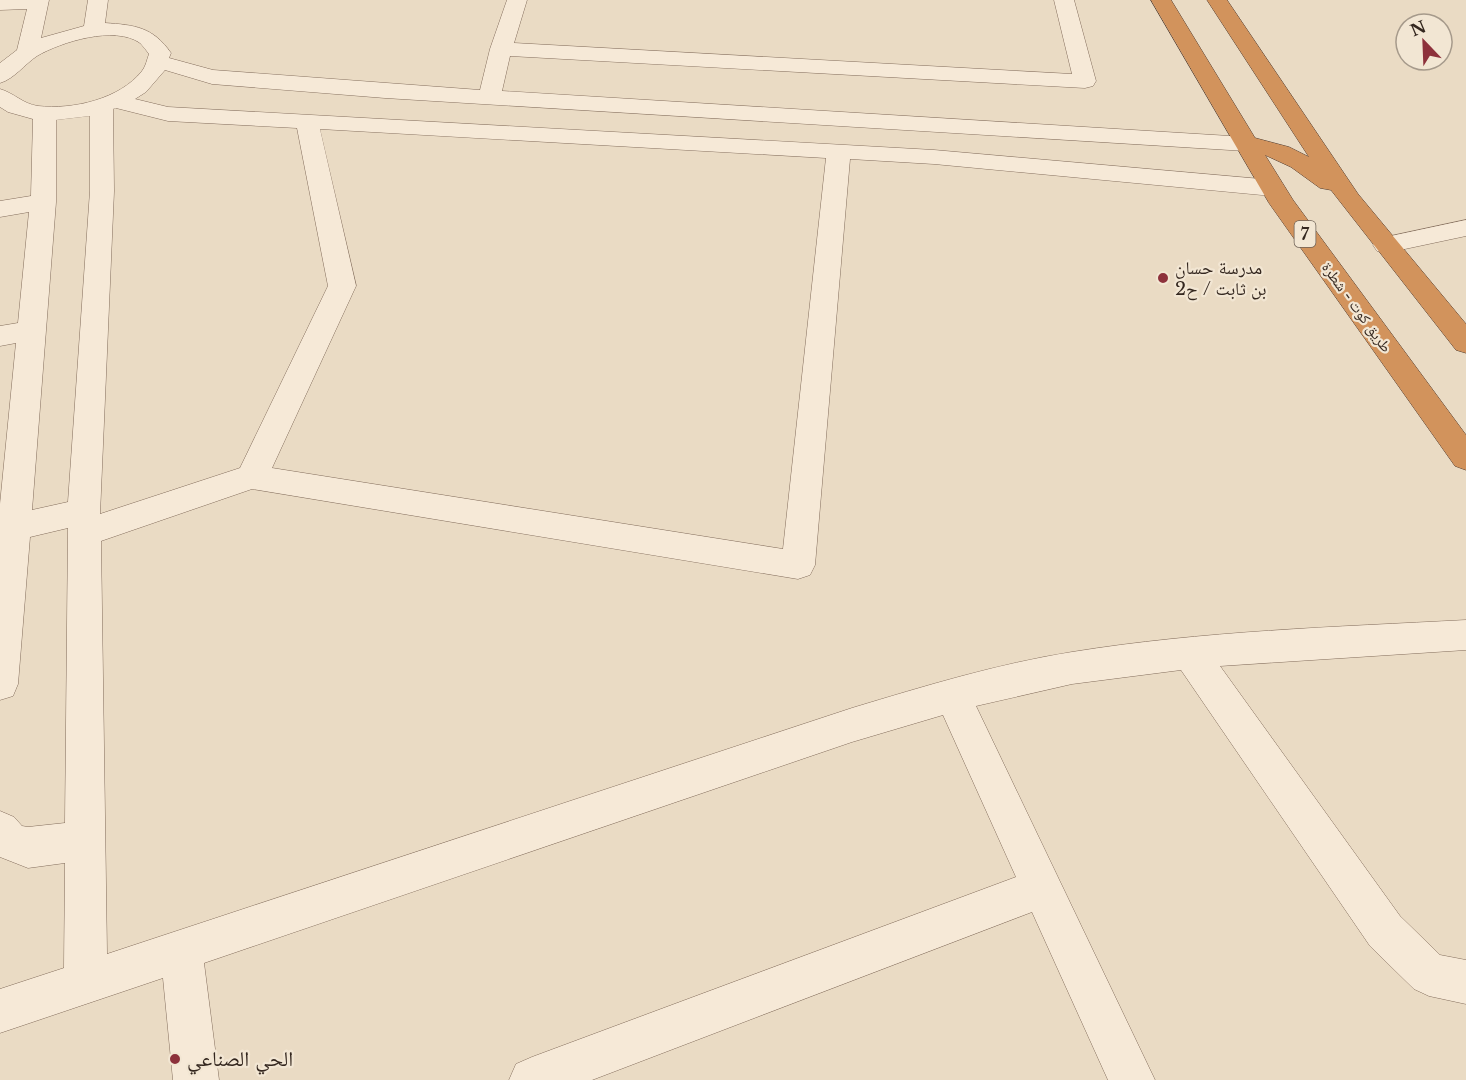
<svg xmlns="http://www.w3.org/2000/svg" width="1466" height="1080" font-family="'Libre Baskerville','Noto Naskh Arabic',serif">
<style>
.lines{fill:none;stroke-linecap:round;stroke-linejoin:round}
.minor-casing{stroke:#836d5c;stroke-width:1}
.highway-casing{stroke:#513c30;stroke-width:1}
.minor{fill:#f6e9d7;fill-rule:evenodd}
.highway{fill:#d2935c;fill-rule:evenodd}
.poi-dot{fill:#8d313b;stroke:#f2e6d3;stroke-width:2}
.labels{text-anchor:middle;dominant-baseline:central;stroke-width:4.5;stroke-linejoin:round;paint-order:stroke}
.far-street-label{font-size:15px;fill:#34271f;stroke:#f2e6d3}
.shield{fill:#f2e6d3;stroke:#6d6055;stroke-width:1.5}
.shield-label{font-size:16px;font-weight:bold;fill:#34271f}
.poi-label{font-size:18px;fill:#34271f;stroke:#f2e6d3;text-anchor:start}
.near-poi-label{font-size:21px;fill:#34271f;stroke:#f2e6d3;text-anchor:start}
</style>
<rect width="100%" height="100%" fill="#eadbc4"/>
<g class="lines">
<!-- minor casing -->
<g class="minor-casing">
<path id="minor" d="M 0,0 L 49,0 L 41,38 L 84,26 L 88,0 L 108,0 L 105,23 C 135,25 153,27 171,53 L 169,58 L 213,70 L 480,90 L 490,49 L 507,0 L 527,0 L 514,43 L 1072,74 L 1054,0 L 1074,0 L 1096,81 L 1093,86 L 1085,88 L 510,56 L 502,91 L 1246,137 L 1254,139 L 1258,144 L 1254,149 L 1246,151 L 385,98 L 212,84 L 165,70 L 146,92 L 135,99 L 168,107 L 934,150 L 1273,180 L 1282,183 L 1285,188 L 1282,193 L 1273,196 L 934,164 L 850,159 L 815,565 L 810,575 L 798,579 L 252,489 L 101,541 L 107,954 L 852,708 C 925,686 997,664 1072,652 C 1202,631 1335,627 1466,620 L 1466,650 L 1220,666 L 1400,916 L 1440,955 L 1466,960 L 1466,1004 L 1429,996 L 1414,989 L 1370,946 L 1181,670 L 1072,684 L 976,706 L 1155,1080 L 1108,1080 L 1032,912 L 592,1080 L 509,1080 L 516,1064 L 532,1057 L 1016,877 L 943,715 L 852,742 L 204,963 L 219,1080 L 173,1080 L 163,978 L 0,1033 L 0,989 L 64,968 L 65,863 L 28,868 L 0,857 L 0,811 L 14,817 L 22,826 L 28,827 L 65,823 L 68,528 L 30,537 L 18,684 L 13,696 L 0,700 L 0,504 L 16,343 L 0,346 L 0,326 L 18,323 L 29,212 L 0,217 L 0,201 L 31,196 L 33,119 L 8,112 L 0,107 L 0,89 C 14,93 23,104 38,106 C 73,110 120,99 142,71 C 146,66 147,59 149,54 C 146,50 143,46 140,43 C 115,25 61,42 37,56 C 25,64 14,79 0,83 L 0,63 L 17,50 L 27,9 L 0,10 ZM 116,108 L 168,121 L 297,128 L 328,286 L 240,468 L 100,514 L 114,191 L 113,109 ZM 90,116 L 90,191 L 68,502 L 32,510 L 56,202 L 56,120 ZM 320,129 L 826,158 L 783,549 L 272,468 L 356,286 Z
M 1466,220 L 1466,236 L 1386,253 L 1377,251 L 1373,245 L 1377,239 Z"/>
</g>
<!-- highway casing -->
<g class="highway-casing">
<path id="highway" d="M 1151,0 L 1171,0 L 1255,138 L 1289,147 L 1309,157 L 1207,0 L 1227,0 L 1358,194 L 1466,324 L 1466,353 L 1456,350 L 1331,190 L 1320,188 L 1291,167 L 1265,155 L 1293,200 L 1466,435 L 1466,470 L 1455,466 L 1269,203 Z"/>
</g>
<!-- minor -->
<use href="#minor" class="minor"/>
<!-- highway -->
<use href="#highway" class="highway"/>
</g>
<!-- markers -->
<g class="poi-dot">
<circle cx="1163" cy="278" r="6"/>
<circle cx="175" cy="1059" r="6"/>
</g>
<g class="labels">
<!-- far-street labels -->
<g class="far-street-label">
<text transform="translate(1357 307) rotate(54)">طريق كوت - شطرة</text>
</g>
<!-- shield labels -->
<rect class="shield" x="1294.5" y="221" width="21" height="26" rx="4.5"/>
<g class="shield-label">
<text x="1305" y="234">7</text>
</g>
<!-- poi labels -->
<g class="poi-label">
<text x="1175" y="268">مدرسة حسان<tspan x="1175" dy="21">بن ثابت / ح2</tspan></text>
</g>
<!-- near-poi labels -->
<g class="near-poi-label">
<text x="187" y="1059">الحي الصناعي</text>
</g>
</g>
<!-- north arrow -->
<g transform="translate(1424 42) rotate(337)"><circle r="28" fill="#f2e6d3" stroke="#a69a8b" stroke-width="1.5"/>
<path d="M0-4.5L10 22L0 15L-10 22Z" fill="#8d313b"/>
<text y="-9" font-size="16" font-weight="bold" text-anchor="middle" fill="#34271f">N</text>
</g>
</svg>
